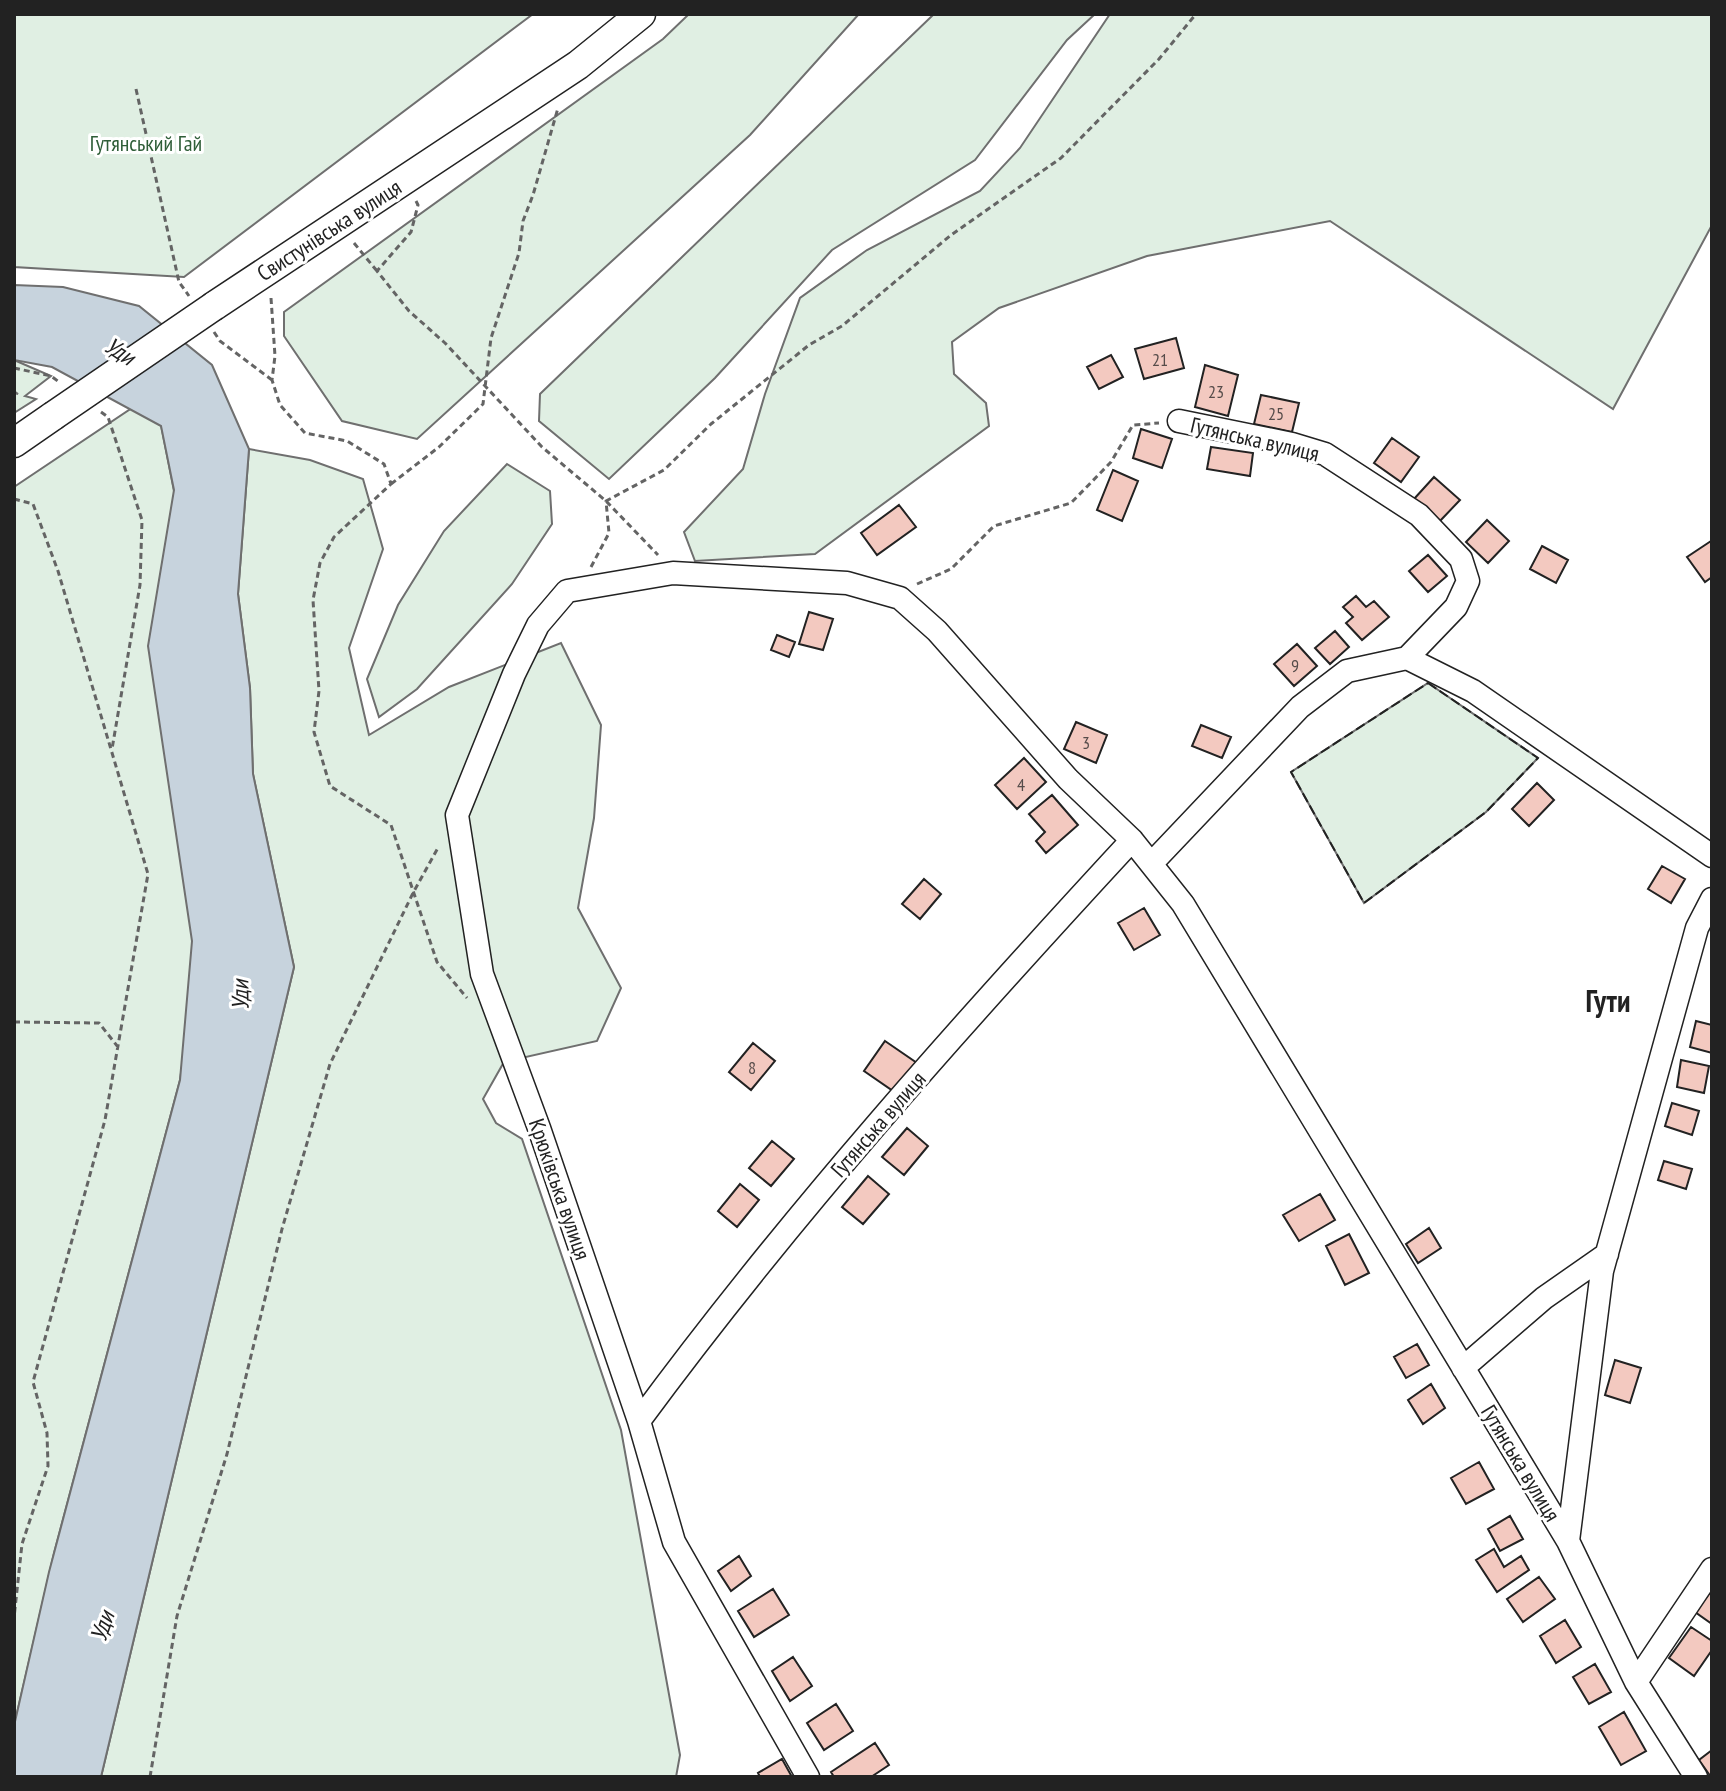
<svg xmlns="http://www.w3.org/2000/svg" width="1726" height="1791" font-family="'PT Sans Narrow',sans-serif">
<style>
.green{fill:#e0efe3;stroke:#6f6f6f;stroke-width:2}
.water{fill:#c7d3dd;stroke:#6f6f6f;stroke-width:2}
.building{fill:#f3c9c0;stroke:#222;stroke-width:2}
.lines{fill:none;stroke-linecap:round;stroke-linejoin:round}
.minor-casing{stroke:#222;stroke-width:25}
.major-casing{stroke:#222;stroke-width:31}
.path{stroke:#646464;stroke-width:3;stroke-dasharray:6 4;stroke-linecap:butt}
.minor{stroke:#fff;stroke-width:22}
.major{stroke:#fff;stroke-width:28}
.major-bridge-casing{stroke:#222;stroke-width:31;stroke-linecap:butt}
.major-bridge{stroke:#fff;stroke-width:28}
.fence{stroke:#222;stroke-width:2;stroke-dasharray:10 4;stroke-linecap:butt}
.labels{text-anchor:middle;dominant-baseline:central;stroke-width:6;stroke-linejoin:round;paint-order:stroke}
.number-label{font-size:18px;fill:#564c4a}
.park-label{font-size:22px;fill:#2f5e38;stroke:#fff}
.street-label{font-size:22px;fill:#222;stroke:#fff}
.water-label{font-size:24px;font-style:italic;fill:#222;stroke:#fff}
.district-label{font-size:30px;font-weight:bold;fill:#222;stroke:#fff}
</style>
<rect width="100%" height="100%" fill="#fff"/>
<!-- green -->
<path class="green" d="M 14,14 L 533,14 L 184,277 L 14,267 Z
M 689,14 L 859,14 L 750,135 L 417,439 L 342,421 L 284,336 L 284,312 L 663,39 Z
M 934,14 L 1095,14 L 1067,40 L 975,160 L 832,250 L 715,378 L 609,479 L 539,421 L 540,394 Z
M 1110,14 L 1712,14 L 1712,225 L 1613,409 L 1330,221 L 1147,256 L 999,308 L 952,342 L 954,374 L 986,403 L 989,426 L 815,554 L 695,561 L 684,532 L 743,469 L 765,394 L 800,298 L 867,250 L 980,191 L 1020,148 Z
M 14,360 L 51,376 L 25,396 L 36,399 L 14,413 L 14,393 L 18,394 L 14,391 Z
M 132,408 L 161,425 L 175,496 L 200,941 L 180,1080 L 54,1553 L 14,1726 L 14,487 Z
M 249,449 L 310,460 L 363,479 L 383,549 L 349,648 L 369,735 L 449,687 L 561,643 L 601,725 L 594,818 L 578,908 L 621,988 L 597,1041 L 504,1062 L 483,1099 L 496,1123 L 522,1139 L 621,1430 L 680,1755 L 676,1777 L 101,1777 L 294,967 L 253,774 L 250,688 L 238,594 Z
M 507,464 L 550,491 L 552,524 L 512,584 L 417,689 L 379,717 L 367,679 L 398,605 L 444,531 Z
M 1428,683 L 1538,758 L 1486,812 L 1364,903 L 1291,772 Z"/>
<!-- water -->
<path class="water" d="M 14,285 L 63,287 L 139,306 L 212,365 L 249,449 L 238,594 L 250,688 L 253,774 L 294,967 L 101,1777 L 14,1777 L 14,1726 L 49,1572 L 180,1080 L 192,941 L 148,646 L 174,490 L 161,426 L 52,367 L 14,360 Z"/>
<!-- building -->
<path class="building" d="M 1176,338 L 1184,368 L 1144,379 L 1135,349 Z
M 1111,355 L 1123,377 L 1099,389 L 1087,367 Z
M 1205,365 L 1238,375 L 1228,416 L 1195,407 Z
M 1261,395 L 1299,403 L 1292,432 L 1254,424 Z
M 1141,429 L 1172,439 L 1162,468 L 1133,458 Z
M 1392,438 L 1419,457 L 1401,482 L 1374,463 Z
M 1211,447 L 1253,453 L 1250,476 L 1207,469 Z
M 1113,470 L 1138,481 L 1122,521 L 1097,510 Z
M 1434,477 L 1460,500 L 1439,522 L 1414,499 Z
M 899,505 L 916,527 L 877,555 L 861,533 Z
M 1487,520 L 1509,541 L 1488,563 L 1466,542 Z
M 1711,541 L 1712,577 L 1705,582 L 1687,557 Z
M 1542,546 L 1568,560 L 1556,583 L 1530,569 Z
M 1428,555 L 1447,576 L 1428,592 L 1409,571 Z
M 1356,596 L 1366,607 L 1374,601 L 1389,617 L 1362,640 L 1346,623 L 1353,617 L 1343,607 Z
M 809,612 L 833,619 L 823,650 L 799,644 Z
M 1335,631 L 1349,647 L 1330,664 L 1315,648 Z
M 777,635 L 795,642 L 789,657 L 771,650 Z
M 1297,644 L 1317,666 L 1294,686 L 1274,664 Z
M 1076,722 L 1107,735 L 1096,763 L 1064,749 Z
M 1201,725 L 1231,737 L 1222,758 L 1192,746 Z
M 1024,758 L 1046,782 L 1017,809 L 995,785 Z
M 1537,783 L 1554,800 L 1529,826 L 1512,809 Z
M 1052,795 L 1078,825 L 1046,853 L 1036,841 L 1045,832 L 1029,814 Z
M 1662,866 L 1685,879 L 1671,903 L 1648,889 Z
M 924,879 L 941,894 L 920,919 L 902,904 Z
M 1144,908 L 1160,935 L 1134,950 L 1118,923 Z
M 1696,1021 L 1712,1025 L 1712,1053 L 1690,1047 Z
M 885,1041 L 917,1063 L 896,1093 L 864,1071 Z
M 753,1043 L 775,1061 L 751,1090 L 729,1072 Z
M 1681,1060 L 1709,1066 L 1704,1093 L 1677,1087 Z
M 1672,1103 L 1699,1111 L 1692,1135 L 1665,1126 Z
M 907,1128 L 928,1146 L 904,1175 L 882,1157 Z
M 772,1141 L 794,1159 L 771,1186 L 749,1168 Z
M 1664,1161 L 1692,1169 L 1686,1189 L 1658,1180 Z
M 868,1176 L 889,1194 L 863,1224 L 842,1207 Z
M 740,1184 L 759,1200 L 737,1227 L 718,1211 Z
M 1320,1194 L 1335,1220 L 1299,1241 L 1283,1215 Z
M 1429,1228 L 1441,1248 L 1418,1263 L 1406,1244 Z
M 1349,1234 L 1369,1273 L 1345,1285 L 1326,1246 Z
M 1417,1344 L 1429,1365 L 1406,1378 L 1394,1357 Z
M 1615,1360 L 1641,1368 L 1630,1403 L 1605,1395 Z
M 1431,1384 L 1445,1408 L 1423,1424 L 1408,1400 Z
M 1479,1462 L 1494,1489 L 1466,1504 L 1451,1478 Z
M 1510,1516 L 1523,1539 L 1500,1551 L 1488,1529 Z
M 1494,1549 L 1504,1567 L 1521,1556 L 1529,1570 L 1497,1592 L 1476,1560 Z
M 739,1556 L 751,1576 L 731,1591 L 718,1571 Z
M 1539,1577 L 1555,1599 L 1523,1622 L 1507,1599 Z
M 773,1589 L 789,1615 L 754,1637 L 738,1611 Z
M 1712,1590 L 1712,1624 L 1695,1612 Z
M 1565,1620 L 1581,1647 L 1556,1663 L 1540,1636 Z
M 1691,1627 L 1712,1641 L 1712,1650 L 1694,1676 L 1669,1658 Z
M 793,1657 L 812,1686 L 790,1701 L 772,1671 Z
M 1595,1664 L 1611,1692 L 1589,1704 L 1573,1677 Z
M 836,1704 L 853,1731 L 824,1750 L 807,1723 Z
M 1624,1712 L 1646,1751 L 1621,1765 L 1599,1727 Z
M 875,1743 L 889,1765 L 871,1777 L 834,1777 L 831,1772 Z
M 1712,1750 L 1712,1777 L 1711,1777 L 1699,1760 Z
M 782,1759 L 792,1777 L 760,1777 L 758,1773 Z"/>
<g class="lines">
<!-- minor casing -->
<g class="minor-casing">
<path id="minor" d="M 1179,421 L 1292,444 L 1325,454 L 1419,515 L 1461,559 L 1468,581 L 1456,607 L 1407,658
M 1152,863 L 1300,707 L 1347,671 L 1407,658 L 1473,691 L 1712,856
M 1463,1368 L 1544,1298 L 1607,1254
M 639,1421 C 790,1216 960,1026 1132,840
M 1568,1541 L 1636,1682 L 1696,1777
M 1636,1682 L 1712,1569
M 808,1777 L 674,1542 L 639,1421 L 539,1128 L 482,974 L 457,815 L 514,674 L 538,625 L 567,591 L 673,573 L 847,583 L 900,598 L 937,631 L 1068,779 L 1132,840 L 1183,904 L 1568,1541 L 1602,1271 L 1697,928 L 1712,899"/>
</g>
<!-- major casing -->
<g class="major-casing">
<path id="major" d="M 214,306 L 578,65 L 641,14
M 14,443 L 53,416"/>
</g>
<!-- path -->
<path class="path" d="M 136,89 L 179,282 L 189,296
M 416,201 L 418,205 L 411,232 L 377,271 L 409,311 L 445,343 L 542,447 L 606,501 L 658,555
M 354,243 L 377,271
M 271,298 L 275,356 L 272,380 L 280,405 L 305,433 L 347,441 L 384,464 L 391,484 L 334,537 L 320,563 L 313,600 L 319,691 L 314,732 L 330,786 L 391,825 L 437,962 L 467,998
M 214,332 L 220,341 L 272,380
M 14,368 L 51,376 L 59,382
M 101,412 L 108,417 L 142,520 L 140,585 L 112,749
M 391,484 L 439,447 L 483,404 L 491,338 L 519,253 L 523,221 L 533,195 L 558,108
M 14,499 L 33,504 L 58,571 L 148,874 L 105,1120 L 33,1382 L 47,1433 L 48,1466 L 22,1544 L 14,1618
M 591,567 L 609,533 L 606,501 L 664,470 L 711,424 L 809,345 L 842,326 L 951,235 L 1061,158 L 1159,59 L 1196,14
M 917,584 L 951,569 L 994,526 L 1071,503 L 1111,462 L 1133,425 L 1159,423
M 14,1022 L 99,1023 L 118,1047
M 150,1777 L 177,1616 L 227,1454 L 282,1229 L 330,1064 L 413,893 L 439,846"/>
<!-- minor -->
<use href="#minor" class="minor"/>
<!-- major -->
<use href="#major" class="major"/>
<!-- major-bridge casing -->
<g class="major-bridge-casing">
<path id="major-bridge" d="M 53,416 L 214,306"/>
</g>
<!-- major-bridge -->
<use href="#major-bridge" class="major-bridge"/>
<!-- fence -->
<path class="fence" d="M 1428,683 L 1538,758 L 1486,812 L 1364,903 L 1291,772 Z"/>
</g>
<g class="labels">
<!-- number labels -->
<g class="number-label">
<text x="1160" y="359">21</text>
<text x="1216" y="391">23</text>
<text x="1276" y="413">25</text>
<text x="1295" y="665">9</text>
<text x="1086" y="742">3</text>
<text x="1021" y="784">4</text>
<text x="752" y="1067">8</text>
</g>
<!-- park labels -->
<g class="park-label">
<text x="146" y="143">Гутянський Гай</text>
</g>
<!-- street labels -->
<g class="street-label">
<text transform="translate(329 230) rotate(-33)">Свистунівська вулиця</text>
<text transform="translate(1255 439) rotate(13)">Гутянська вулиця</text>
<text transform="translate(878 1124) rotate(-49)">Гутянська вулиця</text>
<text transform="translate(560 1189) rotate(71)">Крюківська вулиця</text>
<text transform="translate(1521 1463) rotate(59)">Гутянська вулиця</text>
</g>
<!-- water labels -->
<g class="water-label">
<text transform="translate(120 351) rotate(33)">Уди</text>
<text transform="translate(240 995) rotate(-91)">Уди</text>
<text transform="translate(102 1626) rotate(-71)">Уди</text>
</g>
<!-- district labels -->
<g class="district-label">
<text x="1608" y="1000">Гути</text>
</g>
</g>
<!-- border -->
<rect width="1726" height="1791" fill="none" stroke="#222222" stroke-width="32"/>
</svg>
